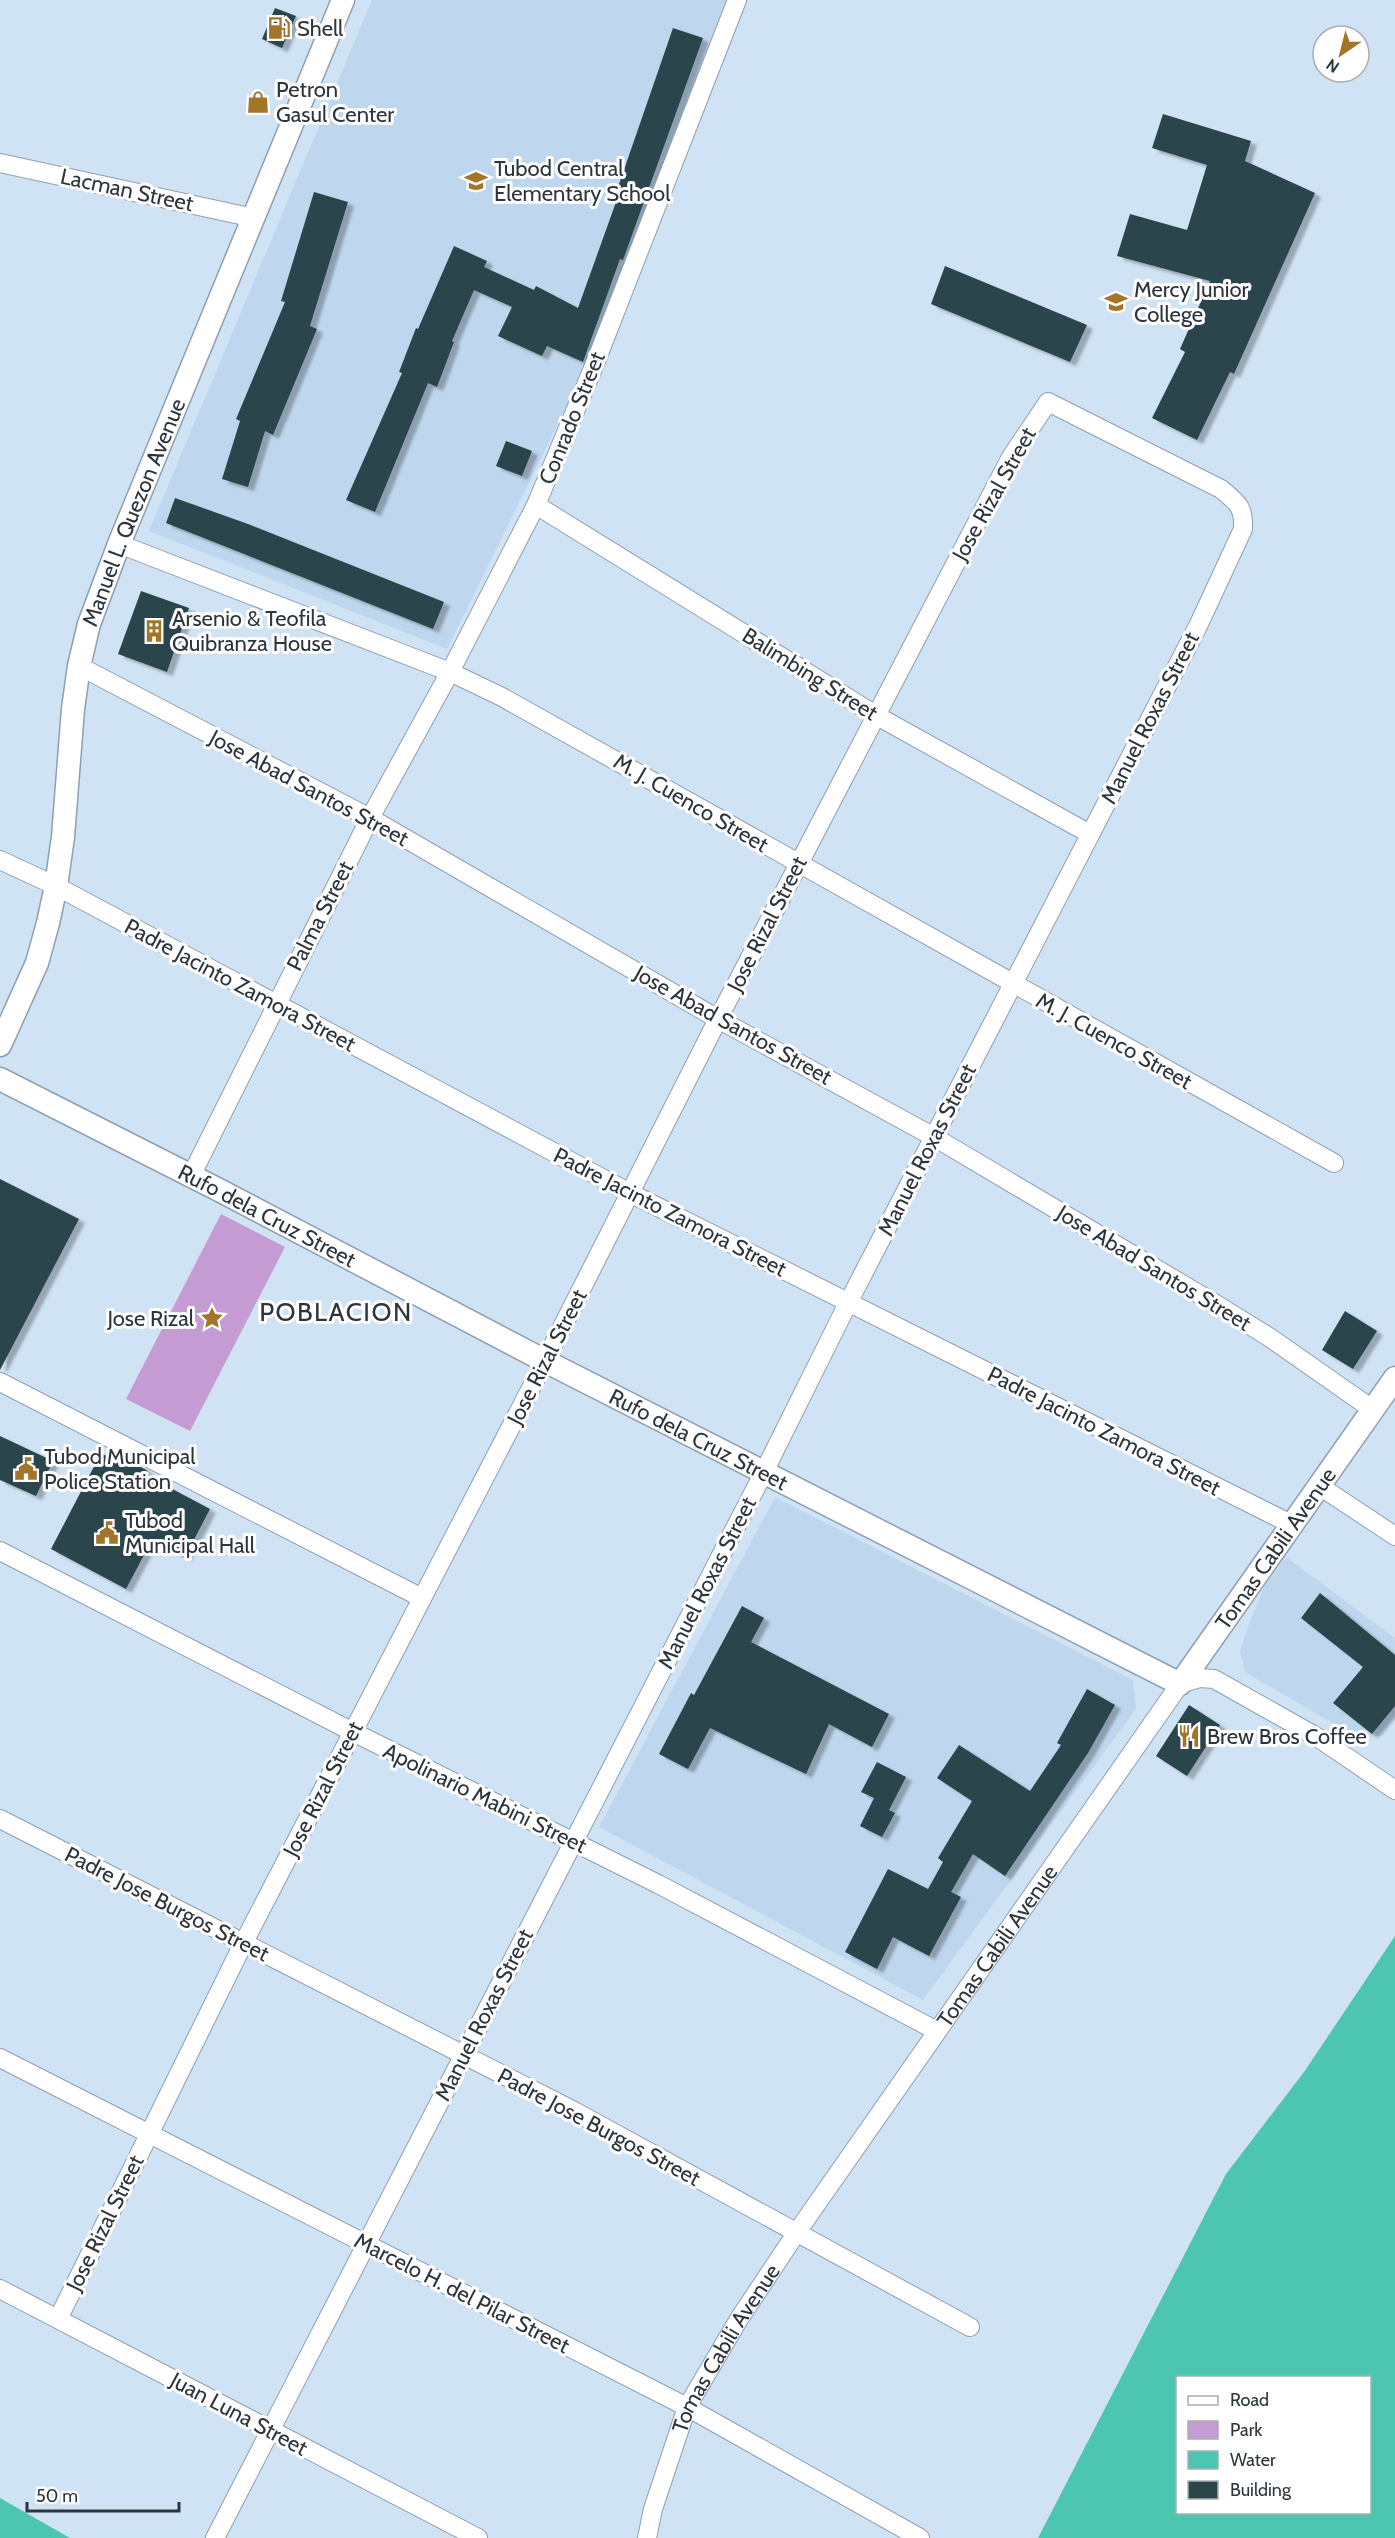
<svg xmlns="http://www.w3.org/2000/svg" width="1395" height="2538" font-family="Cabin,sans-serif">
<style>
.built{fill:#bfd7ee}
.green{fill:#c49cd3}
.water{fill:#4dc6b1;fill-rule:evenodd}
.building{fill:#2c454b;filter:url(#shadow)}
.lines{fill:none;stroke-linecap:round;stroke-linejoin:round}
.minor-casing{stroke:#8d9fb0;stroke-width:20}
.tertiary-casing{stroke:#8d9fb0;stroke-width:25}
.minor{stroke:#fff;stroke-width:18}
.tertiary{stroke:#fff;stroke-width:22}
.labels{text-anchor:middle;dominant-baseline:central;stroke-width:6;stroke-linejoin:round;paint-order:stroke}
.poi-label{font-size:22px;fill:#2d353c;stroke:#fff;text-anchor:start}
.street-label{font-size:22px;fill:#2d353c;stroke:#fff}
.quarter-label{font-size:26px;letter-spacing:1.5px;fill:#2d353c;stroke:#fff}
</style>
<defs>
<filter id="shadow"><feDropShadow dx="6" dy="4" stdDeviation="1.5" flood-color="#0004"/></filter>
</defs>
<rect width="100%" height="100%" fill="#d0e3f5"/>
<!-- built -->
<path class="built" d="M 372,0 L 726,0 L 588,363 L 447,649 L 149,531 Z
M 775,1497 L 1133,1680 L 1136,1709 L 923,2000 L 599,1827 Z
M 1286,1557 L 1395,1638 L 1395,1720 L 1383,1735 L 1360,1739 L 1245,1672 L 1240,1651 L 1247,1629 L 1264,1587 Z"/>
<!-- green -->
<path class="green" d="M 221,1214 L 285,1247 L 190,1431 L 126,1399 Z"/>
<!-- water -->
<path class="water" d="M 1395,1936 L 1395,2538 L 1038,2538 L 1226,2174 L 1304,2072 ZM 1178,2378 L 1370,2378 L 1370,2512 L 1178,2512 Z
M 0,2498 L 70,2538 L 0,2538 Z"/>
<!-- building -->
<path class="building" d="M 275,8 L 296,16 L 282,48 L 262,39 Z
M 673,28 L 703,38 L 623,260 L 620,259 L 583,362 L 547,346 L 542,356 L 498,336 L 512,307 L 474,290 L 452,341 L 454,342 L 437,387 L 428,383 L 375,512 L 346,500 L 402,373 L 399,372 L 416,328 L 418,329 L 454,246 L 487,261 L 484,267 L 534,290 L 536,286 L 578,308 L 620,191 L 617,190 Z
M 1163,114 L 1251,141 L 1245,161 L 1315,193 L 1234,374 L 1230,372 L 1197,440 L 1152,418 L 1185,352 L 1180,349 L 1210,281 L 1117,256 L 1130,214 L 1187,230 L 1207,165 L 1152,148 Z
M 314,192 L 348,202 L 310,326 L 317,329 L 273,435 L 265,431 L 248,487 L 222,479 L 240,421 L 236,419 L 285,302 L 281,301 Z
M 945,266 L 1087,325 L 1070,362 L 931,304 Z
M 506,441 L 532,451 L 522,476 L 496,466 Z
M 175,498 L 248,524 L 444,602 L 433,629 L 166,523 Z
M 141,591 L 189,608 L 167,672 L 118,654 Z
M 0,1179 L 79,1219 L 0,1370 Z
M 1345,1311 L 1377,1331 L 1353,1369 L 1322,1350 Z
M 0,1436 L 53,1461 L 36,1496 L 0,1480 Z
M 101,1453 L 123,1465 L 126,1459 L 148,1471 L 146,1475 L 210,1509 L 185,1557 L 152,1540 L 126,1589 L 51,1549 Z
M 1320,1593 L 1395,1655 L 1395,1706 L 1372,1734 L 1333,1703 L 1363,1667 L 1301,1618 Z
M 742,1606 L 764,1618 L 751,1642 L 889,1714 L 872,1747 L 829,1724 L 806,1774 L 710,1728 L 688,1769 L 659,1754 L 691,1693 L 694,1695 Z
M 1087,1689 L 1115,1705 L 1088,1753 L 1005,1876 L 973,1854 L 951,1892 L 961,1897 L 929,1956 L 893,1937 L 877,1969 L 845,1952 L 888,1869 L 928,1889 L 943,1862 L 938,1858 L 972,1801 L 937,1778 L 959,1745 L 1030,1791 L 1061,1745 L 1057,1743 Z
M 1189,1705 L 1220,1725 L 1187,1776 L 1156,1756 Z
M 877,1762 L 906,1777 L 889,1810 L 895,1813 L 882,1837 L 860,1826 L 874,1798 L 861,1792 Z"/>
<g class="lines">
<!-- minor casing -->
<g class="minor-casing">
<g id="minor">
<path d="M 0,163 L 254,218"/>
<path d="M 536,505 L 877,716 L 1090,834"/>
<path d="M 119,544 L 450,672 L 502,697 L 1334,1163"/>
<path d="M 79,666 L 370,818 L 718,1019 L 934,1137 L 1214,1303 L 1269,1337 L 1372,1409"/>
<path d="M 0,860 L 56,886 L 630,1193 L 1291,1524"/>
<path d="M 191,1176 L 370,818 L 450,672 L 536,505 L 596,361 L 737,0"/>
<path d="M 0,1382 L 422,1598"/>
<path d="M 1318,1485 L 1395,1536"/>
<path d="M 0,1551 L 353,1732 L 658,1884 L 937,2031"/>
<path d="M 0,1819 L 574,2111 L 970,2327"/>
<path d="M 0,2058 L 687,2407 L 920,2538"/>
<path d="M 0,2289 L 478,2538"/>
<path d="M 58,2319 L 243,1944 L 545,1361 L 718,1019 L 1011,457 L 1048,402 L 1221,489 C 1238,503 1244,507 1243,529 L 1198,626 L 848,1303 L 764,1472 L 215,2538"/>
<path id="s1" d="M 647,2538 L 653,2509 L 687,2407 L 739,2319 L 797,2232 L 1180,1684 L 1200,1678 L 1214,1679 L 1317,1737 L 1395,1790"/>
</g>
</g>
<!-- tertiary casing -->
<g class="tertiary-casing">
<g id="tertiary">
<path id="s2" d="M 0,1045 L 37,963 L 48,923 L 56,886 L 63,837 L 73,709 L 79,666 L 89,624 L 119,544 L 343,0"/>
<path id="s3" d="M 0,1079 L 219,1190 L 545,1361 L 1180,1684 L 1395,1378"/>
</g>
</g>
<!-- minor -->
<use href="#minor" class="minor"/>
<!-- tertiary -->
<use href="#tertiary" class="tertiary"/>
</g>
<!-- icons -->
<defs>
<g id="fuel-bare" transform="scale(1.8)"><path d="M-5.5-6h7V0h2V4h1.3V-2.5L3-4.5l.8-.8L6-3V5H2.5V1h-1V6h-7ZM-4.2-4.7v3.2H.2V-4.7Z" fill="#a37528" stroke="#fff" stroke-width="2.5" paint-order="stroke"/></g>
<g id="shop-bare" transform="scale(1.8)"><path d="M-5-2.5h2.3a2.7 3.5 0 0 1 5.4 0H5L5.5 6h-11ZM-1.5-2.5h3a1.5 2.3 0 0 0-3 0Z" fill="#a37528" stroke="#fff" stroke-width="2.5" paint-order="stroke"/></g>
<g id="school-bare" transform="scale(1.8)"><path d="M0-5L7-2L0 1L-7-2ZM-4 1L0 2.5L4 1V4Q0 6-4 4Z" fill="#a37528" stroke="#fff" stroke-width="2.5" paint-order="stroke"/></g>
<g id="university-bare" transform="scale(1.8)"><path d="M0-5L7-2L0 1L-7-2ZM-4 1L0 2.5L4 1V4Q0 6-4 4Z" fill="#a37528" stroke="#fff" stroke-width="2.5" paint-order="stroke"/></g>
<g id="building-bare" transform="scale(1.8)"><path d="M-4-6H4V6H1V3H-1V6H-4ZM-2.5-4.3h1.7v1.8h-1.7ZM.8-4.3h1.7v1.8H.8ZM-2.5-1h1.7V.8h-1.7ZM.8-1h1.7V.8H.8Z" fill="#a37528" stroke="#fff" stroke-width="2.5" paint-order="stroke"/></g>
<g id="sight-bare" transform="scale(1.8)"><path d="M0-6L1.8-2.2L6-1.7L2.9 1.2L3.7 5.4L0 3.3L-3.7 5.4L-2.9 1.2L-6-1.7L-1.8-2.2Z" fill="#a37528" stroke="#fff" stroke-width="2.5" paint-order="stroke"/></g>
<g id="civic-bare" transform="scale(1.8)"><path d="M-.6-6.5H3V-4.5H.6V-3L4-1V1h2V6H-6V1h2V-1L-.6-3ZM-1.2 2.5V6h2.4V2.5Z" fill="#a37528" stroke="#fff" stroke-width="2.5" paint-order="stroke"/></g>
<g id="restaurant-bare" transform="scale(1.8)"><path d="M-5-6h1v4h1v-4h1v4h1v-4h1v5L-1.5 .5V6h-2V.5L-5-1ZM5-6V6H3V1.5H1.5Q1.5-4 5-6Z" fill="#a37528" stroke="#fff" stroke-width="2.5" paint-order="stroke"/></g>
</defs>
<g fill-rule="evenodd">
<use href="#fuel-bare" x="279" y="28"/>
<use href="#shop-bare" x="258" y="102"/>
<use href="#school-bare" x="476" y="181"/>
<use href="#university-bare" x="1116" y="302"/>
<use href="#building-bare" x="154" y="631"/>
<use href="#sight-bare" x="212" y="1318"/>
<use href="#civic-bare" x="26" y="1469"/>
<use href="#civic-bare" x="107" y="1533"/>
<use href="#restaurant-bare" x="1189" y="1736"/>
</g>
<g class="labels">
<!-- poi labels -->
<g class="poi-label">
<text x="297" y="28">Shell</text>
<text x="276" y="89">Petron<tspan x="276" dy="25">Gasul Center</tspan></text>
<text x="494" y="168">Tubod Central<tspan x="494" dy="25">Elementary School</tspan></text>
<text x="1134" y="289">Mercy Junior<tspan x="1134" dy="25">College</tspan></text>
<text x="172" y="618">Arsenio &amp; Teofila<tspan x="172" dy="25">Quibranza House</tspan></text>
<text x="194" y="1318" text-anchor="end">Jose Rizal</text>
<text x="44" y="1456">Tubod Municipal<tspan x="44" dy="25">Police Station</tspan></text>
<text x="125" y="1520">Tubod<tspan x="125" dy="25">Municipal Hall</tspan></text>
<text x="1207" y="1736">Brew Bros Coffee</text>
</g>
<!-- street labels -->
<g class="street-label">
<text transform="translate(127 190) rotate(12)">Lacman Street</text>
<text transform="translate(572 418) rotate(-68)">Conrado Street</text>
<text transform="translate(994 494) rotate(-61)">Jose Rizal Street</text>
<text stroke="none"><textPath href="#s2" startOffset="554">Manuel L. Quezon Avenue</textPath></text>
<text transform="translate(810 674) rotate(32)">Balimbing Street</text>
<text transform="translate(1150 718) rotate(-63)">Manuel Roxas Street</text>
<text transform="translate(309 788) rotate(28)">Jose Abad Santos Street</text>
<text transform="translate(691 803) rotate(30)">M. J. Cuenco Street</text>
<text transform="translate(320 916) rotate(-63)">Palma Street</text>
<text transform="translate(767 924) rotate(-63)">Jose Rizal Street</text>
<text transform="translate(240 985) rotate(28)">Padre Jacinto Zamora Street</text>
<text transform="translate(733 1025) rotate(29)">Jose Abad Santos Street</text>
<text transform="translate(1114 1041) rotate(29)">M. J. Cuenco Street</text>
<text transform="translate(927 1150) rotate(-63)">Manuel Roxas Street</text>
<text transform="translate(670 1212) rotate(27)">Padre Jacinto Zamora Street</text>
<text stroke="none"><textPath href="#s3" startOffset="300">Rufo dela Cruz Street</textPath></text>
<text transform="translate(1154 1268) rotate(31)">Jose Abad Santos Street</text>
<text transform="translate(547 1357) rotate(-63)">Jose Rizal Street</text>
<text transform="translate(1104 1431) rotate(27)">Padre Jacinto Zamora Street</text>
<text stroke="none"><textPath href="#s3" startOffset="786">Rufo dela Cruz Street</textPath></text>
<text stroke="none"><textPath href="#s3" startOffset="1492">Tomas Cabili Avenue</textPath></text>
<text transform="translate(707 1583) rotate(-63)">Manuel Roxas Street</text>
<text transform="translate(323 1789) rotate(-63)">Jose Rizal Street</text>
<text transform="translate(485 1798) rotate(26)">Apolinario Mabini Street</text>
<text transform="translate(167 1904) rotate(27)">Padre Jose Burgos Street</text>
<text stroke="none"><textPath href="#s1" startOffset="693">Tomas Cabili Avenue</textPath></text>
<text transform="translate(484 2015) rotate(-63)">Manuel Roxas Street</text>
<text transform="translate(599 2127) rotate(28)">Padre Jose Burgos Street</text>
<text transform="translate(105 2223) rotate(-64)">Jose Rizal Street</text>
<text transform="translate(462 2293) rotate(27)">Marcelo H. del Pilar Street</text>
<text stroke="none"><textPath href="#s1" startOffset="207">Tomas Cabili Avenue</textPath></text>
<text transform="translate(239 2414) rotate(28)">Juan Luna Street</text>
</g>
<!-- quarter labels -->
<g class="quarter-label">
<text x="336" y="1312">POBLACION</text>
</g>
</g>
<!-- legend -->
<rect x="1176" y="2376" width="195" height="138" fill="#ffffff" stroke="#abaeb1" stroke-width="1.5"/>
<rect x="1188" y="2396" width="30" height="9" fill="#ffffff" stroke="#abaeb1" stroke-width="1.5"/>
<text x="1230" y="2406" font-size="18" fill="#2d353c">Road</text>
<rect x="1188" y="2421" width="30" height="18" fill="#c49cd3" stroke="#abaeb1" stroke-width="1.5"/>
<text x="1230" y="2436" font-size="18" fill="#2d353c">Park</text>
<rect x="1188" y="2451" width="30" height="18" fill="#4dc6b1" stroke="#abaeb1" stroke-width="1.5"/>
<text x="1230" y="2466" font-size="18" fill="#2d353c">Water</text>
<rect x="1188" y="2481" width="30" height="18" fill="#2c454b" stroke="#abaeb1" stroke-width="1.5"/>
<text x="1230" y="2496" font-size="18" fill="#2d353c">Building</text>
<!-- north arrow -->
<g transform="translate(1341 54) rotate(215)"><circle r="28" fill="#ffffff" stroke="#abaeb1" stroke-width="1.5"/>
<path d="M0-4.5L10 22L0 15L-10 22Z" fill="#a37528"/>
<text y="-9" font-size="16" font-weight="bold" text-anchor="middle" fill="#2d353c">N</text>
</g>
<!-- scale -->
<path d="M27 2502v9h152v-9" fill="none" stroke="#2d353c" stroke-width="3"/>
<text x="36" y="2502" font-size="18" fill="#2d353c" stroke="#ffffff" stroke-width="4.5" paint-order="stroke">50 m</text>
</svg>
